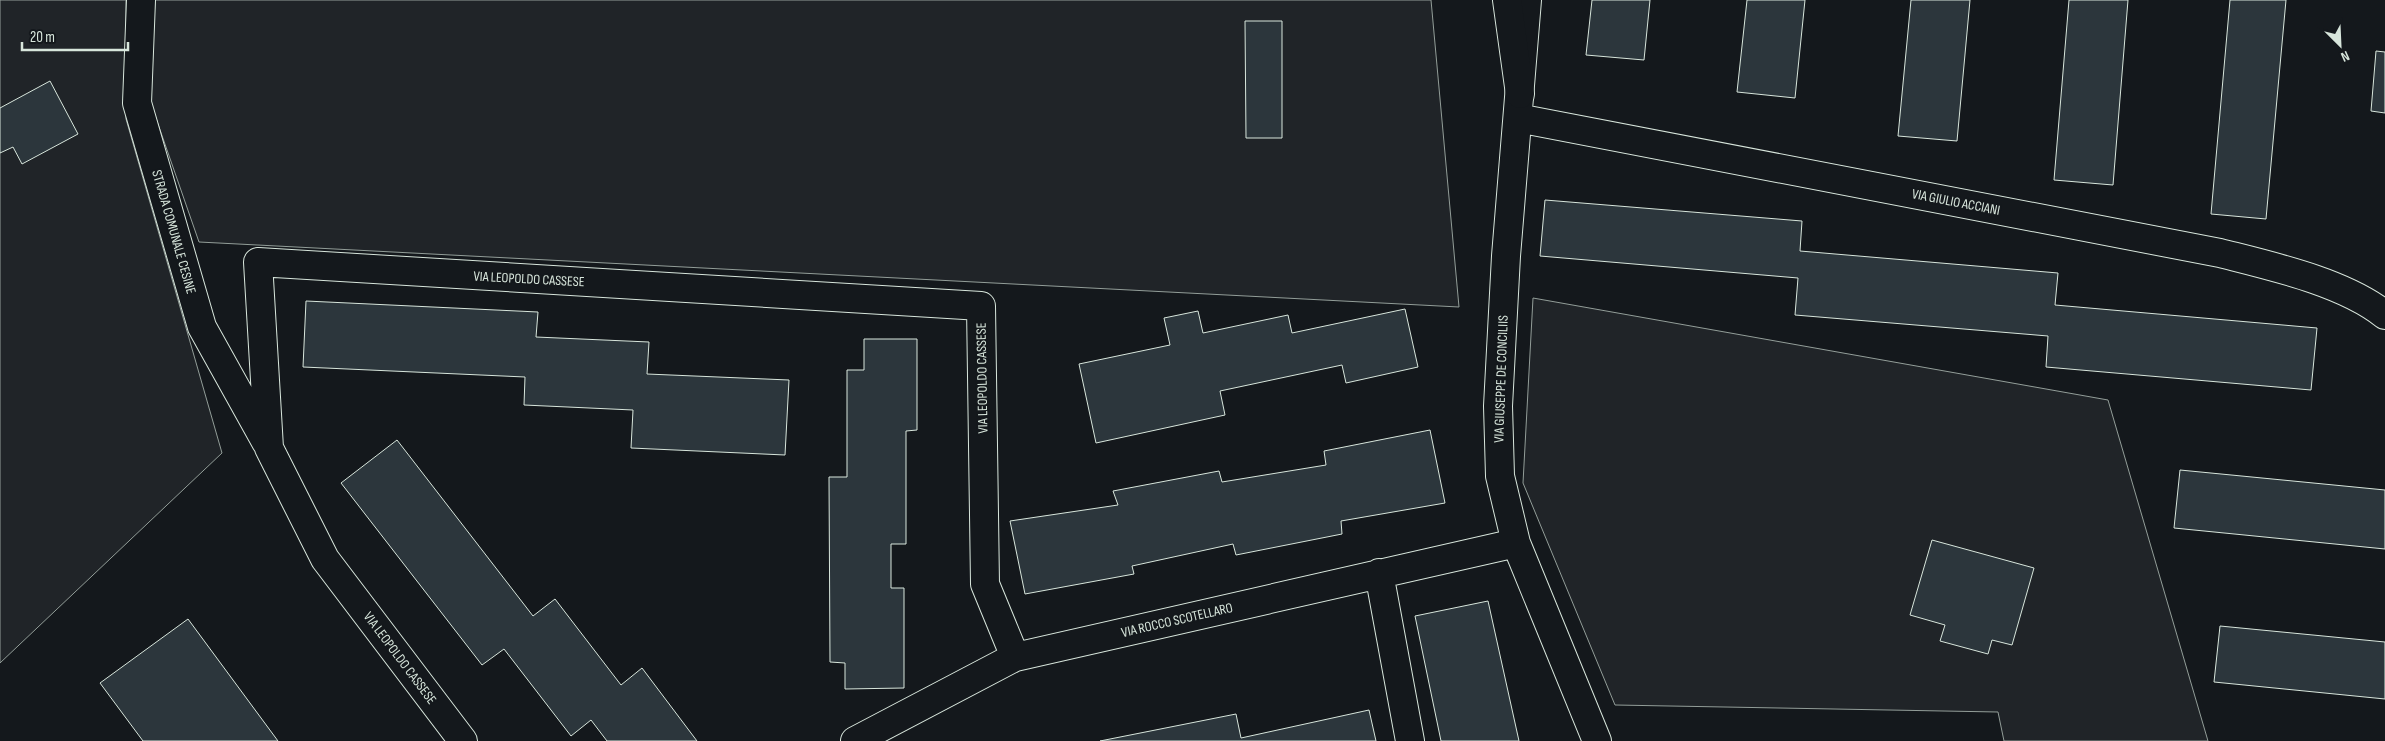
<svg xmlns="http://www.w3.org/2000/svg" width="2385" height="741" font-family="'Sofia Sans Condensed',sans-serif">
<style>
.green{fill:#202428;stroke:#939e99}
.building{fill:#2c363c;stroke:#d8e6dc}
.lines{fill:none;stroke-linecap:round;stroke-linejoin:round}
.minor-casing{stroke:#d8e6dc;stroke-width:30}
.major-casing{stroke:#d8e6dc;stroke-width:30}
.minor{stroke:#14181c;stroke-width:28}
.major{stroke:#14181c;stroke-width:28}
.labels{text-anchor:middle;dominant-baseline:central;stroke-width:4;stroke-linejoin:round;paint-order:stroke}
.street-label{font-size:14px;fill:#d8e6dc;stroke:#14181c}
</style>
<rect width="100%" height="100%" fill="#14181c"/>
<!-- green -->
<path class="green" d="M 0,0 L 126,0 L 126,119 L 222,453 L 0,663 Z
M 155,0 L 1431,0 L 1459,307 L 199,242 L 150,101 Z
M 1533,298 L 2108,400 L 2208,741 L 2004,741 L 1998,712 L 1615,705 L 1523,483 Z"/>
<!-- building -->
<path class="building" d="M 1592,0 L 1650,0 L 1644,60 L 1586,55 Z
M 1747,0 L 1805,0 L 1795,98 L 1737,92 Z
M 1911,0 L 1970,0 L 1957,141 L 1898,136 Z
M 2069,0 L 2128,0 L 2113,185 L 2054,180 Z
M 2230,0 L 2286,0 L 2266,219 L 2211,214 Z
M 1245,21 L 1282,21 L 1282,138 L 1246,138 Z
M 2376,51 L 2385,52 L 2385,113 L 2371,111 Z
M 50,81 L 78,134 L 22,164 L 13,147 L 0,153 L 0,108 Z
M 1545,200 L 1802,221 L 1800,251 L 2058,273 L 2055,305 L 2317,328 L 2311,390 L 2046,367 L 2048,336 L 1795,315 L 1798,278 L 1540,256 Z
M 306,301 L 538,312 L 536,337 L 649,342 L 647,374 L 789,380 L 785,455 L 631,448 L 633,410 L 524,405 L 525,377 L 303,367 Z
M 1405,309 L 1418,367 L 1346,383 L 1342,365 L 1220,391 L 1225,415 L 1096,443 L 1079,364 L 1170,345 L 1164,318 L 1198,311 L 1203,333 L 1288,315 L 1292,333 Z
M 864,339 L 917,339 L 917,430 L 906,431 L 906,544 L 891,544 L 891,588 L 904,588 L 904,688 L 845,689 L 845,663 L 830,662 L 829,477 L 847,477 L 847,370 L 864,370 Z
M 1430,430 L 1445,503 L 1341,521 L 1342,534 L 1236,555 L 1233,544 L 1132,566 L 1134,574 L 1025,594 L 1010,521 L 1118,505 L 1113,491 L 1219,471 L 1222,482 L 1326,465 L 1324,451 Z
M 397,440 L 533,616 L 555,599 L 621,685 L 642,668 L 697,741 L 607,741 L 591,720 L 571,736 L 504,649 L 482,665 L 341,483 Z
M 2180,470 L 2385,490 L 2385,549 L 2174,528 Z
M 1932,540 L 2034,568 L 2012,645 L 1992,640 L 1988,654 L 1940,641 L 1945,625 L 1910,615 Z
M 1488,601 L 1519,741 L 1441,741 L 1415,616 Z
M 188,619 L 278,741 L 143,741 L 100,683 Z
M 2220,626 L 2385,642 L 2385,699 L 2214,682 Z
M 1369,710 L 1376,741 L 1100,741 L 1236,714 L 1241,738 Z"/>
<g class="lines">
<!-- minor casing -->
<g class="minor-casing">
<path id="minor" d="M 141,0 L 137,103 L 202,327 L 266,442
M 1527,0 L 1506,256 L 1498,406 L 1500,476 L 1516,543 L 1597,741
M 1518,118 L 2220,253 C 2271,266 2344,282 2385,315
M 1379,573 L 1410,741
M 463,741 L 325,559 L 269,448 L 258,262 L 981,306 L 985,584 L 1015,657
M 855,741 L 1015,657 L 1516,543"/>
</g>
<!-- major casing -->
<g class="major-casing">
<path id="major" d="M 1507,0 L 1520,94"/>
</g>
<!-- minor -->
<use href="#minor" class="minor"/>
<!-- major -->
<use href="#major" class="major"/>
</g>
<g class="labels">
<!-- street labels -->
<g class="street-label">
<text transform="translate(1956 202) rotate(11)">VIA GIULIO ACCIANI</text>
<text transform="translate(174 232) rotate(74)">STRADA COMUNALE CESINE</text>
<text transform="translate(529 279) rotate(3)">VIA LEOPOLDO CASSESE</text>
<text transform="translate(982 378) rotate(-91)">VIA LEOPOLDO CASSESE</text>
<text transform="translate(1501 379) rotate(-88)">VIA GIUSEPPE DE CONCILIIS</text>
<text transform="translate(1177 620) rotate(-13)">VIA ROCCO SCOTELLARO</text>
<text transform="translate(400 658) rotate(53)">VIA LEOPOLDO CASSESE</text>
</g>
</g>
<!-- north arrow -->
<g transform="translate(2340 45) rotate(156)" stroke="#14181c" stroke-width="4" paint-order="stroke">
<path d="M0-4L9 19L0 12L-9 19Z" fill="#d8e6dc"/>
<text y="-8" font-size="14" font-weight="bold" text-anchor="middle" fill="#d8e6dc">N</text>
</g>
<!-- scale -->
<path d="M22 42v8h106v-8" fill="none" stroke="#d8e6dc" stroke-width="2.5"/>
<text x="30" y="42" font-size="15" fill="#d8e6dc" stroke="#14181c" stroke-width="4" paint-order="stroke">20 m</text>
</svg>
